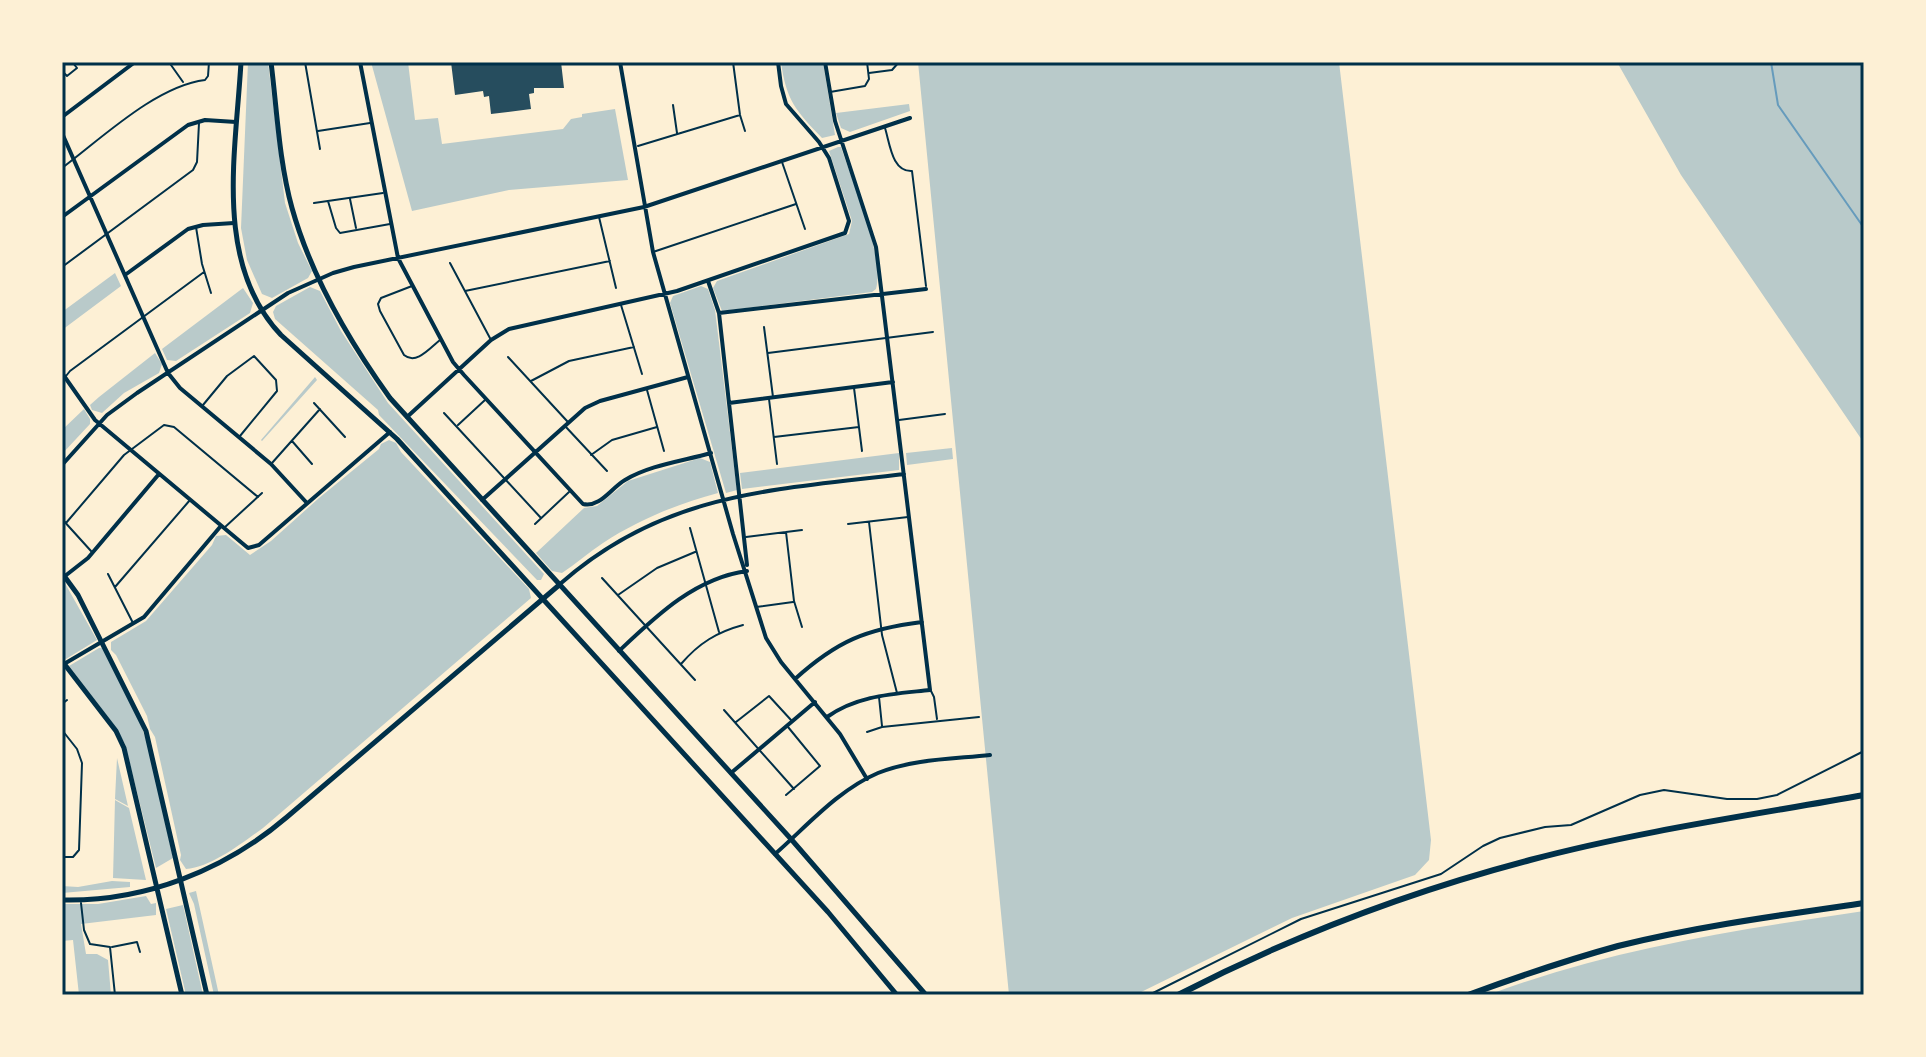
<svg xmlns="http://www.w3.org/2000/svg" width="1926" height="1057" font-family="'PT Sans',sans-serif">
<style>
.green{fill:#b9caca}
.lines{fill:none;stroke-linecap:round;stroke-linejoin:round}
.stream{stroke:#669bbc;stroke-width:2}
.building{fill:#264d5e}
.path{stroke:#003049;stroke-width:2}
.service{stroke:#003049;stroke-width:2}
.minor{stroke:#003049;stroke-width:4}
.tertiary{stroke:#003049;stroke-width:5}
.trunk{stroke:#003049;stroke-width:6}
.neatline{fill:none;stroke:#003049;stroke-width:3}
</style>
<rect width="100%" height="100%" fill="#fdf0d5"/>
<!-- green -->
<path class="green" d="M 248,62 L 268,62 L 285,203 L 298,243 L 312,271 L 308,278 L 272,298 L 262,294 L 247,260 L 241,228 Z
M 371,62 L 408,62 L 415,120 L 438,118 L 442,144 L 563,129 L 571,119 L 582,117 L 582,114 L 615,109 L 628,180 L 509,190 L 412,211 Z
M 781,62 L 823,62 L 835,135 L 822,138 C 796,111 786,100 781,62 Z
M 918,62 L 1339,62 L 1431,840 L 1429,860 L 1415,875 L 1292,918 L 1135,995 L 1009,995 Z
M 1617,62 L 1864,62 L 1864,443 L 1681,175 Z
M 909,104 L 910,111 L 850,132 L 841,128 L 836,113 Z
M 838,147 L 841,147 C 852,181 885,256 876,289 L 872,292 L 722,311 L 713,288 L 717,281 L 849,234 L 852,221 L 829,151 Z
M 115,273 L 121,286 L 62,330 L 62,312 Z
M 701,286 L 708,289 L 715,310 L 737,490 L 726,493 L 670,303 L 673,296 Z
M 310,287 L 320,291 L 341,331 L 388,403 L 544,574 L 541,580 L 537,580 L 379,415 L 378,410 L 275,319 L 273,312 L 276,306 Z
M 243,288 L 253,303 L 250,313 L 176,361 L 167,360 L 162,349 Z
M 155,353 L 162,364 L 159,373 L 124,393 L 102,413 L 92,410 L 90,405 L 99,397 Z
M 315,377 L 317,380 L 262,441 L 261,440 Z
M 84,409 L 90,419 L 90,424 L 62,454 L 62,430 Z
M 389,440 L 396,443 L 401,452 L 529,589 L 531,598 L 263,828 C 242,843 212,867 186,869 L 180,860 L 181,855 L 155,737 L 150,729 L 147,716 L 116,655 L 111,650 L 111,642 L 146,621 L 212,545 L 216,536 L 226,535 L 250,555 L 271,541 L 319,498 L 379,449 L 381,444 Z
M 952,448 L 953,459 L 907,465 L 906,453 Z
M 899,453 L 899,470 L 742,489 L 740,473 Z
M 700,458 L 710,462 L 718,493 C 677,504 638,520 603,543 C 589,552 576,564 562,573 L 552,571 L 536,553 L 584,508 L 597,506 L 628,481 Z
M 62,578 L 97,640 L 66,659 L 62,657 Z
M 99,648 L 102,648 L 141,725 L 149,749 L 173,858 L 156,868 L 125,744 L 115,726 L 69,666 Z
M 117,758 L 128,806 L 115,799 Z
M 115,800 L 129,808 L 146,880 L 113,878 Z
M 112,881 L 130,882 L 130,887 L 62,893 L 62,886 L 78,887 Z
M 196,891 L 219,995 L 214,995 L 194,904 L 189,893 Z
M 146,896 L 151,904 L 156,903 L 156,915 L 81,924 L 86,954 L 97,954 L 108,960 L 111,995 L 79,995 L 73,940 L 62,941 L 62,904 L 98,904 Z
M 183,905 L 203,995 L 186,995 L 166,909 Z
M 1864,911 L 1864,995 L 1488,995 C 1610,949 1736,930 1864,911 Z"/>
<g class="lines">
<!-- stream -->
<path class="stream" d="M 1771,62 L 1778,105 L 1864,228"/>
</g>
<!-- building -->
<path class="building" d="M 451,62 L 561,62 L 564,88 L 534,88 L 534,93 L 529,94 L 531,109 L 491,114 L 489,96 L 484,97 L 483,91 L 455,95 Z"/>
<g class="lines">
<!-- path -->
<path class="path" d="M 1149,995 L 1301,919 L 1441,874 L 1483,846 L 1500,838 L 1545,827 L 1571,825 L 1640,795 L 1664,790 L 1727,799 L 1757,799 L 1777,795 L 1864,751"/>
<!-- service -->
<path class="service" d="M 305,62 L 320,149
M 733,62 L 740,115 L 745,131
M 62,64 L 73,63 L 77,68 L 67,76 L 62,71
M 171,65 L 183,82
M 869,73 L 892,70 L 899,62
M 830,92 L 865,86 L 869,79 L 867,62
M 673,105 L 677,133
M 885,128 C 890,144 892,172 912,171 L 926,286
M 318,131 L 370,123
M 638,146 L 740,115
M 782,162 L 805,229
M 62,168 C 102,138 156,86 205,80 L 208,76 L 209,62
M 350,199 L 356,228
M 328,201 L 336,228 L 340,233 L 390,224
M 314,203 L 383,193
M 599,217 L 616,288
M 196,227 L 202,264 L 211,293
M 653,252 L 796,204
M 450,263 L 491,340
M 62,267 L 193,170 L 197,162 L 199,123
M 412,286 L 381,298 L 378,304 L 380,311 L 404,355 C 416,365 429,349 440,340
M 465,291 L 610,261
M 621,305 L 642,374
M 764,327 L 773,397
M 768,353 L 933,332
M 508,357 L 567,421
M 62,381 L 70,371 L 204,272
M 531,381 L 569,361 L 634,347
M 854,388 L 862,451
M 647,390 L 664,451
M 769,399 L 777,464
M 314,403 L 345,437
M 203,405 L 227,376 L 254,356 L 276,380 L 277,391 L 240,436
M 444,413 L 541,518
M 899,420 L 945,414
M 458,425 L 485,400
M 565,426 L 607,471
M 774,437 L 859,427
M 292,441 L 312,464
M 591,455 L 612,440 L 657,427
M 272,463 L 320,409
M 62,519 L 91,551
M 869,522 L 882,635 L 897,693
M 66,523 L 124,455 L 164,425 L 174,427 L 258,497
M 535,524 L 569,492
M 848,524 L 908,517
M 224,528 L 262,493
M 690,528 L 719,632
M 786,532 L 794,601 L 802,627
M 746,537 L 802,530
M 108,574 L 133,623
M 602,578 L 695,680
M 115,587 L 190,500
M 618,595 L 657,568 L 695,552
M 756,607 L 793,602
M 681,664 C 699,643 717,632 743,625
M 931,691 L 934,697 L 937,719
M 879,697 L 882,726
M 62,704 L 67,700
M 724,710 L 794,789
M 736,722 L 769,696 L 791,720
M 62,730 L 77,749 L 82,763 L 79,850 L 73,857 L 62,857
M 867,732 L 882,727 L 979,717
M 786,795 L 820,766 L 788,727
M 81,903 L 84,930 L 90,944 L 110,947 L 115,995
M 112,947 L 137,942 L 140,952"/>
<!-- minor -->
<path class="minor" d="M 360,62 L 398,258 L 453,362 L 464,375 L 583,504 C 600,508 611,488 625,480 C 650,465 683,461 711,453
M 620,62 L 653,252 L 733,534 L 766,638 L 781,662 L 840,734 L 867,779
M 825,62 L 835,121 L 876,247 L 930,690 C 894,694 858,695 827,717
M 62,117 L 135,62
M 62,133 L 168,373 L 180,388 L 271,464 L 306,502
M 62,217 L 188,125 L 205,120 L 236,122
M 125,275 L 188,229 L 203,225 L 234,223
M 708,281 L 719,313 L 747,565
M 719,313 L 926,289
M 62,373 L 95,420 L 248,548 L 259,545 L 390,432
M 729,403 L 893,382
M 407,417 L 491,340 L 509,329 L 677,291 L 845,233 L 849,221 L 829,158 L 819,142 L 786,104 L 781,86 L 778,62
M 62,465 L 107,415 L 137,393 L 288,293 L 333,273 L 354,267 L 644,207 L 910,118
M 482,500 L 585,408 L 600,401 L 688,377
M 65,576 L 88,558 L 159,474
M 560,584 C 664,492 773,490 904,474
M 619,651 C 656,616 695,578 747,571
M 64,664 L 144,617 L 220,527
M 795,679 C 837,641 866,629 922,622
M 731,773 L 815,702
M 775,854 C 807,826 838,790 878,773 C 913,759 953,759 990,755"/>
<!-- tertiary -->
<path class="tertiary" d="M 241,62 C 236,152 213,263 281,335 L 397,439 L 828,912 L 897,995
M 271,62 C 277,110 279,161 292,208 C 311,276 349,341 390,398 L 791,839 L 926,995
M 62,573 L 78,595 L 146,731 L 207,995
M 62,661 L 116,731 L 124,748 L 182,995
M 62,900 C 145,902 225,870 287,817 L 558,586"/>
<!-- trunk -->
<path class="trunk" d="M 1178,995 C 1290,937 1408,892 1530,860 C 1639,831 1753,815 1864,795
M 1468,995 C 1517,977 1567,960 1618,946 C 1699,926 1782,915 1864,903"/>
</g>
<!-- border -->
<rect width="1926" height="1057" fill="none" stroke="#fdf0d5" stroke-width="128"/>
<rect x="64" y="64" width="1798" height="929" class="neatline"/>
</svg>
